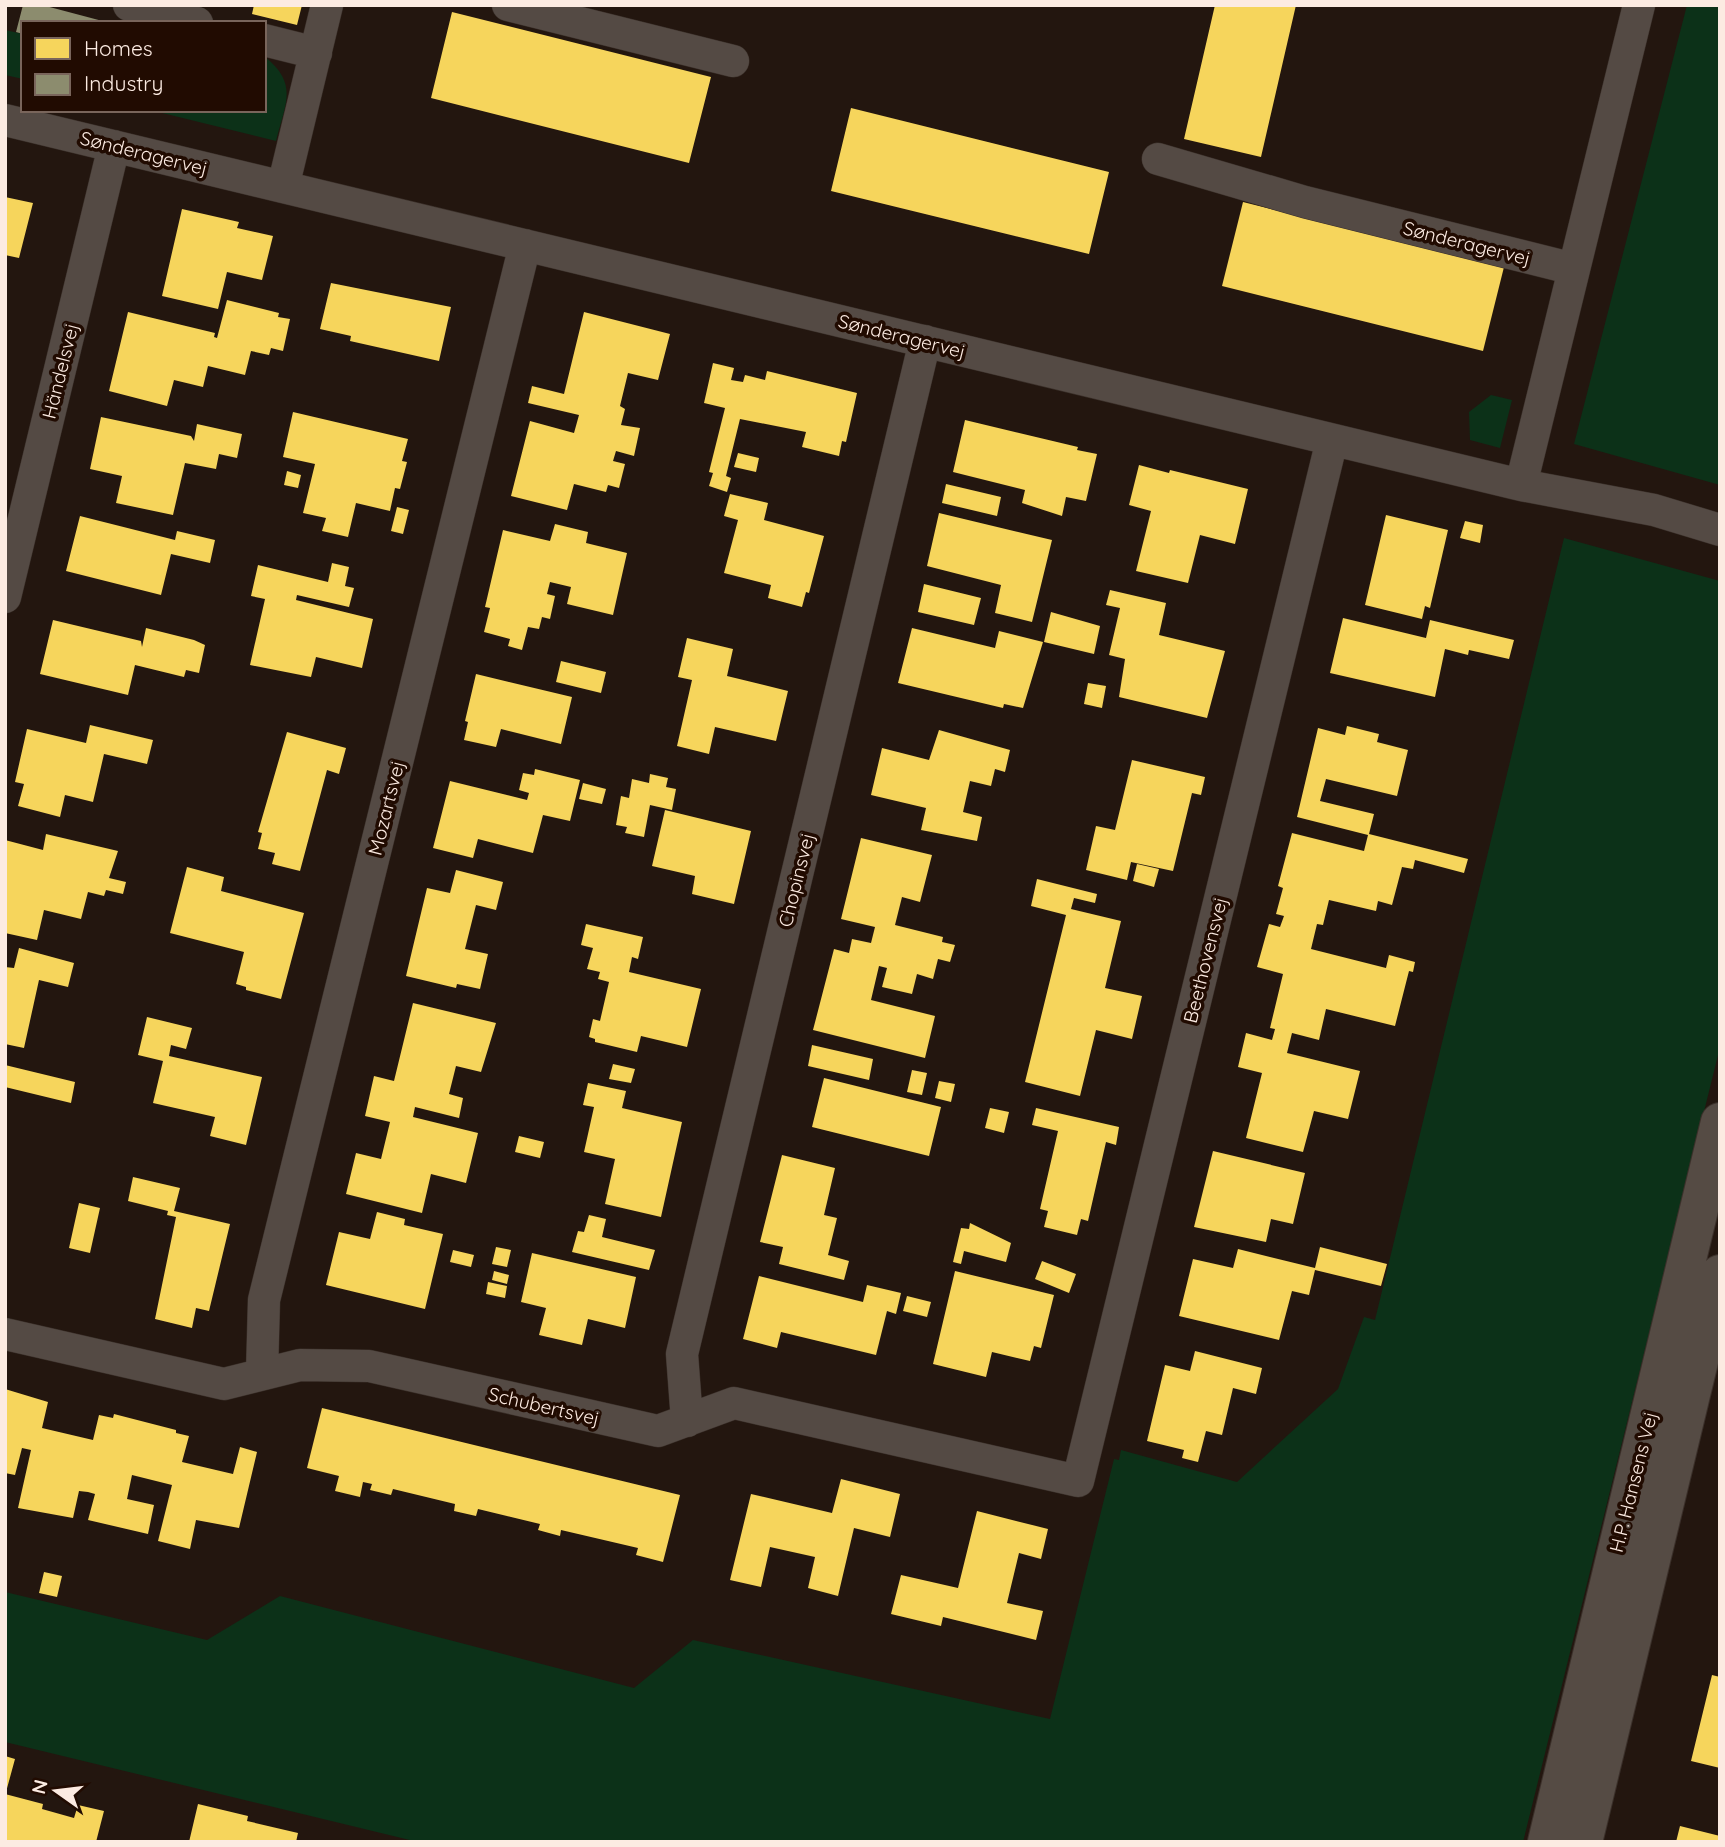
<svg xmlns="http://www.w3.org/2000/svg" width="1725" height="1847" font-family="Quicksand,sans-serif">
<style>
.green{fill:#0c3118}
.homes{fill:#f6d55c}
.industry{fill:#8c8c6e}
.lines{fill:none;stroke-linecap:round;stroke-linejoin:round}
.street-casing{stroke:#3b302a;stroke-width:33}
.secondary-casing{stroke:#3b302a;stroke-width:40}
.street{stroke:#544a44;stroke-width:32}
.secondary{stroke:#554b44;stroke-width:38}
.labels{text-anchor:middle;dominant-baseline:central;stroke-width:7;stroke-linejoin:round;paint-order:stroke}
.street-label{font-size:19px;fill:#fcebe2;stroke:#210b01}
</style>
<rect width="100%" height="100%" fill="#23160f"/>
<!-- green -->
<path class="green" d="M 1687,5 L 1720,5 L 1720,485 L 1574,444 Z
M 5,30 L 23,34 L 23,79 L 5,75 Z
M 265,57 C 299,84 285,104 276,141 L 150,110 L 264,110 Z
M 1491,395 L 1512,400 L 1500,448 L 1470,440 L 1469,412 Z
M 1564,538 L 1720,581 L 1720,1047 L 1523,1842 L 418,1842 L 5,1742 L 5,1592 L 207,1640 L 280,1596 L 634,1688 L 693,1640 L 1050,1719 L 1114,1459 L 1119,1460 L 1121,1450 L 1237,1482 L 1338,1389 L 1364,1317 L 1375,1320 Z"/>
<!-- homes -->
<path class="homes" d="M 254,5 L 302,5 L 297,25 L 252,14 Z
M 1215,5 L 1296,5 L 1261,157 L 1184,139 Z
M 452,12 L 711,77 L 689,163 L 431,98 Z
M 851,108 L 1109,172 L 1089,254 L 831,191 Z
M 5,197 L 33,203 L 19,258 L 5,255 Z
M 1243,202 L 1504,267 L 1483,351 L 1222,286 Z
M 182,209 L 239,222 L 237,228 L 273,236 L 262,280 L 227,272 L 218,309 L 162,296 Z
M 331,283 L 451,307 L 439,361 L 350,341 L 351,336 L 320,329 Z
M 227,300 L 279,313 L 278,317 L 290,319 L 283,351 L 271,348 L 269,355 L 251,351 L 245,375 L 208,366 L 203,387 L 174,380 L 167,406 L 109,391 L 128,312 L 215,333 L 214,337 L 217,338 Z
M 584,312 L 670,334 L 658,380 L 628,373 L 620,406 L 625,409 L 621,425 L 640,428 L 634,456 L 616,451 L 613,461 L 625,464 L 619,488 L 608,485 L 606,492 L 574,484 L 567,510 L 511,496 L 530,421 L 574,433 L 579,415 L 528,403 L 532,386 L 564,394 Z
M 713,363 L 734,368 L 731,380 L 743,382 L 745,375 L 765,380 L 767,371 L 857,393 L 846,442 L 842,441 L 839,456 L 802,447 L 806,432 L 740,419 L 726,476 L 731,478 L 727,492 L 709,486 L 713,473 L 709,472 L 725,408 L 704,403 Z
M 293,412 L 408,439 L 402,461 L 407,462 L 400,489 L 395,488 L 390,511 L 356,503 L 348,537 L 322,531 L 326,518 L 303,513 L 315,464 L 283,457 Z
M 101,417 L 191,436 L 194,441 L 197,424 L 242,434 L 237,458 L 219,454 L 216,469 L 185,463 L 173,515 L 116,503 L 122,476 L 90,469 Z
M 965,420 L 1078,447 L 1077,450 L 1097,454 L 1086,501 L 1066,497 L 1062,516 L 1022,503 L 1025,490 L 953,472 Z
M 738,453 L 759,458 L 756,472 L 734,467 Z
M 1139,465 L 1169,473 L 1170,470 L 1248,489 L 1235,544 L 1200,535 L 1188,583 L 1136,571 L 1151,511 L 1129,505 Z
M 287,471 L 301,475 L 298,488 L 284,485 Z
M 946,484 L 1001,497 L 997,516 L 942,503 Z
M 730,494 L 768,503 L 764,520 L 824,536 L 809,593 L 806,592 L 802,607 L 768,598 L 771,585 L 724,573 L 738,520 L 724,516 Z
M 397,507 L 409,510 L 403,534 L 391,531 Z
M 939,513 L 1052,540 L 1032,622 L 995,613 L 1001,585 L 927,566 Z
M 1386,515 L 1448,530 L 1430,608 L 1425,606 L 1422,619 L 1365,605 Z
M 80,516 L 175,540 L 177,531 L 215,540 L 210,563 L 171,554 L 161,595 L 66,571 Z
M 1465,521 L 1483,525 L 1480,543 L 1460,538 Z
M 555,524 L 588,532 L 586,543 L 627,553 L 613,615 L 567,604 L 571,587 L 550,582 L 547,594 L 555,596 L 550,619 L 542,617 L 539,629 L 528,627 L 522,650 L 508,646 L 510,639 L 484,632 L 490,608 L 485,607 L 503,530 L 550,541 Z
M 332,563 L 349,567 L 345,586 L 354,588 L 349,607 L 297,595 L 296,600 L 373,619 L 362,668 L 316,657 L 311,677 L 250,665 L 265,599 L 251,596 L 258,565 L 328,582 Z
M 924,584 L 981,598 L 974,625 L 918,612 Z
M 1110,590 L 1166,603 L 1159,635 L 1225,651 L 1207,718 L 1119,697 L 1125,659 L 1109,655 L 1120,608 L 1106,605 Z
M 1051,612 L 1100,626 L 1094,654 L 1044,642 Z
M 1343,618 L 1426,638 L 1430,620 L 1514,640 L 1509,659 L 1469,650 L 1468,655 L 1445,649 L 1435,697 L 1330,673 Z
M 53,620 L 141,641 L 142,647 L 146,628 L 194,640 L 205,645 L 199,673 L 186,670 L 184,677 L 135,665 L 128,695 L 40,674 Z
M 912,628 L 995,648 L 999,631 L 1043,642 L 1023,708 L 1004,704 L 1003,708 L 898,683 Z
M 687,638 L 733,649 L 727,676 L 788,691 L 776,741 L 715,727 L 709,754 L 677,746 L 692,680 L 678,677 Z
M 561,661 L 606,672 L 601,693 L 556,682 Z
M 476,674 L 572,697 L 561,744 L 501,729 L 496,747 L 464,740 L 468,722 L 465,721 Z
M 1088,683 L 1106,686 L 1102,708 L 1084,704 Z
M 90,725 L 153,740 L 147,764 L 104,754 L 93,802 L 65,795 L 60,817 L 18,806 L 24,784 L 15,782 L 27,729 L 86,743 Z
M 1347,726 L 1379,734 L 1377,742 L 1408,750 L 1397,796 L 1326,779 L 1320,801 L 1374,814 L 1369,834 L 1468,859 L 1464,873 L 1415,860 L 1413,869 L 1402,867 L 1392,905 L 1378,901 L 1376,911 L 1329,900 L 1323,925 L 1317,924 L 1311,949 L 1386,968 L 1389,955 L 1415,962 L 1413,972 L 1409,971 L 1395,1026 L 1326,1009 L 1319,1040 L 1292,1033 L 1287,1053 L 1360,1071 L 1348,1119 L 1314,1111 L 1303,1152 L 1246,1138 L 1262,1073 L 1238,1067 L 1246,1033 L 1272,1040 L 1275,1029 L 1270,1028 L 1283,974 L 1257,967 L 1269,924 L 1280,927 L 1284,916 L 1276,914 L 1283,888 L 1278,886 L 1292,833 L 1364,851 L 1368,835 L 1297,817 L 1318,728 L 1345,735 Z
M 939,730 L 1010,750 L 1005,772 L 995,769 L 991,786 L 970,781 L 963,812 L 982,817 L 977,841 L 921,830 L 926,808 L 871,795 L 882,748 L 929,760 Z
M 287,732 L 346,748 L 339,774 L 327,770 L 300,871 L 272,864 L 275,853 L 258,849 L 262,833 L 258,832 Z
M 1132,760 L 1205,777 L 1201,795 L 1192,793 L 1173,871 L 1131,862 L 1127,880 L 1086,870 L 1096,826 L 1115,830 Z
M 535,769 L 580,780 L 570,821 L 543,815 L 533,853 L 478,839 L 473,858 L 433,848 L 450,781 L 527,800 L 529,793 L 519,790 L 523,773 L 534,775 Z
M 650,774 L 668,778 L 666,787 L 676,789 L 672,810 L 650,805 L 644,837 L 625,833 L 627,827 L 616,825 L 621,796 L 629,798 L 632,779 L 649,783 Z
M 583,783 L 606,789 L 602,804 L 579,799 Z
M 665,810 L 751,831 L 734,904 L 692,894 L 695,876 L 652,866 Z
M 46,834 L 118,851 L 109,878 L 126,882 L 123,894 L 106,890 L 104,896 L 88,892 L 81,919 L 44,910 L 37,940 L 5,933 L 5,840 L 43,850 Z
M 861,838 L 932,855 L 920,902 L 902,897 L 895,925 L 943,937 L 942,942 L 955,945 L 950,962 L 938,959 L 933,979 L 917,974 L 912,994 L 882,987 L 887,968 L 879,966 L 871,1000 L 935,1016 L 925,1058 L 813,1030 L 834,949 L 849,953 L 852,939 L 871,943 L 875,927 L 841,919 Z
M 1137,864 L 1159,869 L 1154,887 L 1133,881 Z
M 187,867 L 224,877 L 221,891 L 304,913 L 281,999 L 246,990 L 246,987 L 236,984 L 244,952 L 170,933 Z
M 456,870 L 503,882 L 496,910 L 476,905 L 465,949 L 488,954 L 480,989 L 457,984 L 456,988 L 406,976 L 427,888 L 450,893 Z
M 1037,879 L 1097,894 L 1095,903 L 1074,898 L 1071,909 L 1121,921 L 1105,988 L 1142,996 L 1132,1039 L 1096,1030 L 1080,1096 L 1025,1082 L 1066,915 L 1031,906 Z
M 586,924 L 643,937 L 638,959 L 632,957 L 629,972 L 701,989 L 687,1047 L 641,1036 L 637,1052 L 595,1042 L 595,1039 L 589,1037 L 593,1019 L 600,1021 L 609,982 L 598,979 L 600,972 L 587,969 L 593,948 L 581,945 Z
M 19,948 L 74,963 L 68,987 L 39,980 L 24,1048 L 5,1044 L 5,967 L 14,968 Z
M 413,1003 L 496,1023 L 481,1072 L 456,1066 L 449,1094 L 463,1098 L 459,1118 L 415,1107 L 413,1117 L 478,1133 L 466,1183 L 431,1174 L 422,1213 L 346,1194 L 356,1153 L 381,1159 L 390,1122 L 365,1116 L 374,1076 L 394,1081 Z
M 147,1017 L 192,1028 L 186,1049 L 171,1045 L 169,1056 L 262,1077 L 246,1145 L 210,1136 L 215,1117 L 153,1103 L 163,1061 L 138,1055 Z
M 812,1045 L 873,1059 L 869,1080 L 808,1066 Z
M 613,1064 L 635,1069 L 631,1083 L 609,1079 Z
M 5,1065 L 75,1082 L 71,1103 L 5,1087 Z
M 912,1070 L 927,1073 L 922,1095 L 907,1092 Z
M 824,1078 L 941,1107 L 929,1156 L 812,1127 Z
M 939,1081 L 955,1084 L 951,1102 L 935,1098 Z
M 588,1083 L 626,1091 L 622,1108 L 682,1122 L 661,1217 L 605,1204 L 615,1159 L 584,1152 L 594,1107 L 583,1105 Z
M 990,1108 L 1009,1112 L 1004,1133 L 985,1128 Z
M 1036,1108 L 1119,1127 L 1116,1145 L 1106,1142 L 1088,1221 L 1081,1219 L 1077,1235 L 1044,1227 L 1048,1211 L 1040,1209 L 1058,1131 L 1032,1125 Z
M 519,1136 L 544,1142 L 540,1158 L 515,1152 Z
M 1213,1151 L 1305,1173 L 1293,1224 L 1271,1219 L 1266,1242 L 1194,1227 Z
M 782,1155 L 835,1168 L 824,1215 L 837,1218 L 828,1255 L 849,1261 L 844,1280 L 779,1264 L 783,1247 L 760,1242 Z
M 133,1177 L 180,1188 L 174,1211 L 230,1224 L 209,1311 L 196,1308 L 192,1328 L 155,1319 L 176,1217 L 167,1215 L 168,1211 L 128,1201 Z
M 79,1203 L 100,1208 L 90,1253 L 69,1248 Z
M 377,1212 L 405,1219 L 404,1225 L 443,1234 L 425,1309 L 326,1285 L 339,1232 L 370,1239 Z
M 589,1215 L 606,1219 L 602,1237 L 655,1250 L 649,1270 L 572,1252 L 578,1231 L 584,1232 Z
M 970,1223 L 1011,1243 L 1006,1262 L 964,1251 L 961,1264 L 953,1262 L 961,1228 L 969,1229 Z
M 496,1247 L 511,1250 L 507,1267 L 492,1264 Z
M 1320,1247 L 1387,1264 L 1381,1286 L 1315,1270 L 1309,1295 L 1292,1291 L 1279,1340 L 1179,1316 L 1193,1259 L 1233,1268 L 1238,1249 L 1315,1268 Z
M 453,1250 L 474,1255 L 471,1267 L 450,1262 Z
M 532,1253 L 636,1277 L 625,1328 L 588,1319 L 582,1345 L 539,1335 L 546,1308 L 521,1302 Z
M 1042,1261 L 1076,1274 L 1069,1293 L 1035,1279 Z
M 494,1271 L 509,1275 L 507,1284 L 492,1280 Z
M 955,1271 L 1054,1295 L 1041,1348 L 1034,1346 L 1030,1361 L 992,1352 L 986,1377 L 933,1364 Z
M 759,1276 L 863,1302 L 867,1285 L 901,1293 L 896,1314 L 887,1311 L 876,1355 L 781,1332 L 777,1348 L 743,1339 Z
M 488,1282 L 507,1286 L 505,1298 L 486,1294 Z
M 907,1296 L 931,1302 L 927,1317 L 903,1311 Z
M 1195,1351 L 1262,1368 L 1256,1394 L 1233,1388 L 1222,1435 L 1206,1431 L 1198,1462 L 1182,1458 L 1184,1450 L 1147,1441 L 1165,1365 L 1190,1371 Z
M 5,1389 L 48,1402 L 42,1428 L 93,1440 L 99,1415 L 113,1418 L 114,1414 L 176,1430 L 176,1433 L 189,1436 L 182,1462 L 233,1474 L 240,1447 L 257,1452 L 239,1528 L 196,1520 L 190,1549 L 158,1541 L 172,1485 L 132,1475 L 127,1499 L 154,1505 L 148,1534 L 88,1520 L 95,1494 L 88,1492 L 79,1491 L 73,1518 L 18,1508 L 31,1450 L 22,1448 L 15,1475 L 5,1473 Z
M 322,1408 L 680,1495 L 663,1562 L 636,1555 L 638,1548 L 561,1530 L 560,1536 L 538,1530 L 540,1524 L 478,1509 L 476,1516 L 454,1511 L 455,1504 L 393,1489 L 391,1495 L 370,1490 L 372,1484 L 363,1482 L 360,1497 L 335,1491 L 339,1476 L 307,1468 Z
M 841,1479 L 900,1494 L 890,1537 L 854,1528 L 838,1596 L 808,1588 L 815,1557 L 770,1547 L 761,1587 L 730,1580 L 751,1494 L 832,1513 Z
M 977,1511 L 1048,1529 L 1041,1559 L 1019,1553 L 1007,1603 L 1043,1611 L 1036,1640 L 943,1617 L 941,1626 L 891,1614 L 901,1575 L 958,1588 Z
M 44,1572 L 62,1576 L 57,1597 L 39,1593 Z
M 1712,1675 L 1720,1677 L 1720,1768 L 1691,1761 Z
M 5,1756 L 15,1759 L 6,1792 L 5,1792 Z
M 5,1794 L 43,1804 L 42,1809 L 74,1818 L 78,1805 L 104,1811 L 96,1842 L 5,1840 Z
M 198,1804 L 248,1816 L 247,1821 L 298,1833 L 296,1842 L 189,1842 Z
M 1680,1826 L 1720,1836 L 1720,1842 L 1676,1842 Z"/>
<!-- industry -->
<path class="industry" d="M 23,5 L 42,5 L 110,23 L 23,23 L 23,34 L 16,32 Z"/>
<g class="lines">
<!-- street casing -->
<g class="street-casing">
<path id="street" d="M 129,5 L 197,23
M 508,5 L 733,61
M 264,40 L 316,53
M 5,120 L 1521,485 L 1654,510 L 1720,530
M 1158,159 L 1305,202 L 1574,269
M 283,187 L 327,5
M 1521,485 L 1639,5
M 5,597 L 114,146
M 5,1334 L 224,1384 L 300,1365 L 369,1366 L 658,1431 L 734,1403 L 1078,1481 L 1332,440
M 262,1373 L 264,1300 L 525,245
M 687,1421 L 682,1354 L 925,341"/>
</g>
<!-- secondary casing -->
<g class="secondary-casing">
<path id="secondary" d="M 1547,1842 L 1720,1122
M 1583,1842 L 1720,1274"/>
</g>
<!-- street -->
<use href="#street" class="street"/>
<!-- secondary -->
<use href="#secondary" class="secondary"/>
</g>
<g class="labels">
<!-- street labels -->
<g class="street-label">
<text transform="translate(144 153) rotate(14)">Sønderagervej</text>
<text transform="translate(1467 243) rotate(14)">Sønderagervej</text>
<text transform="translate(902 336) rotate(14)">Sønderagervej</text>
<text transform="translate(60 371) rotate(-76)">Händelsvej</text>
<text transform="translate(386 808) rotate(-76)">Mozartsvej</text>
<text transform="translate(796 880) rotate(-76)">Chopinsvej</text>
<text transform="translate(1205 960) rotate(-76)">Beethovensvej</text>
<text transform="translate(544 1406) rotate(13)">Schubertsvej</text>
<text transform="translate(1633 1482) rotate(-76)">H.P. Hansens Vej</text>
</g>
</g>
<!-- border -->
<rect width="1725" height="1847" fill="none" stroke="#fcebe2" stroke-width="14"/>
<!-- legend -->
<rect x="21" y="21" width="245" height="91" fill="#210b01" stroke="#79655b" stroke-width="2"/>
<rect x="35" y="38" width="35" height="21" fill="#f6d55c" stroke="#79655b" stroke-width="2"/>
<text x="84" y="56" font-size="21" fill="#fcebe2">Homes</text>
<rect x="35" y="74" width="35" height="21" fill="#8c8c6e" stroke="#79655b" stroke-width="2"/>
<text x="84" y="91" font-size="21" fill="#fcebe2">Industry</text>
<!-- north arrow -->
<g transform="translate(56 1791) rotate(284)" stroke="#210b01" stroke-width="5" paint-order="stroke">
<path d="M0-5L12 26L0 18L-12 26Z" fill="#fcebe2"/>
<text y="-10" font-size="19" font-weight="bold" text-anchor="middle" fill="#fcebe2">N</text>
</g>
</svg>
